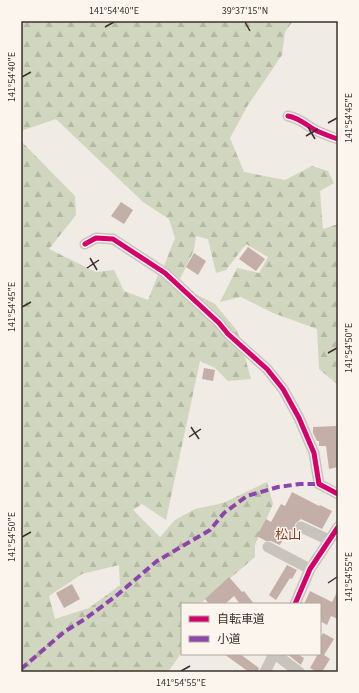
<svg xmlns="http://www.w3.org/2000/svg" width="359" height="693" font-family="'Source Sans 3','Noto Sans JP',sans-serif">
<style>
.forest{fill:url(#forest-firs);fill-rule:evenodd}
.building{fill:#c3afa7}
.lines{fill:none;stroke-linecap:round;stroke-linejoin:round}
.street{stroke:#c9c3be;stroke-width:11}
.quiet{stroke:#8e44ad;stroke-width:4;stroke-dasharray:8 4;stroke-linecap:butt}
.cycleway-casing{stroke:#fbf5ee;stroke-width:8}
.cycleway{stroke:#d6006c;stroke-width:5}
.ticks{fill:none;stroke:#3b302b;stroke-width:1.5}
.labels{text-anchor:middle;dominant-baseline:central;stroke-width:3;stroke-linejoin:round;paint-order:stroke}
.quarter-label{font-size:13px;fill:#8c3b22;stroke:#fbf5ee}
.neatline{fill:none;stroke:#3b302b;stroke-width:1.5}
.ticks-label{font-size:10px;text-anchor:middle;fill:#3b302b}
</style>
<defs>
<pattern id="forest-firs" width="22" height="20" patternUnits="userSpaceOnUse"><rect width="22" height="20" fill="#d1d6bf"/><path d="M5 1l3.5 6h-7zM16 11l3.5 6h-7z" fill="#b4b8a4"/></pattern>
</defs>
<rect width="100%" height="100%" fill="#f0ebe5"/>
<!-- forest -->
<path class="forest" d="M 21,21 L 293,21 L 285,32 L 282,55 L 248,105 L 230,138 L 244,172 L 285,180 L 312,166 L 328,171 L 334,183 L 320,191 L 323,229 L 338,224 L 338,385 L 319,369 L 317,329 L 273,313 L 241,297 L 220,302 L 237,268 L 259,273 L 268,257 L 246,244 L 226,270 L 216,273 L 208,239 L 196,236 L 194,250 L 180,279 L 164,266 L 175,238 L 169,219 L 143,202 L 56,119 L 21,131 Z
M 21,141 L 75,196 L 76,215 L 49,249 L 96,272 L 114,270 L 124,291 L 148,300 L 158,275 L 215,304 L 238,332 L 251,379 L 228,381 L 215,368 L 200,361 L 166,520 L 142,504 L 133,510 L 160,537 L 175,520 L 195,509 L 223,503 L 267,482 L 273,504 L 255,545 L 255,557 L 200,604 L 182,604 L 182,652 L 168,672 L 21,672 ZM 119,565 L 120,585 L 89,608 L 55,619 L 49,596 L 82,574 Z"/>
<!-- building -->
<path class="building" d="M 121,202 L 133,210 L 124,224 L 111,216 Z
M 248,247 L 265,259 L 256,271 L 239,259 Z
M 194,253 L 206,261 L 198,275 L 186,267 Z
M 204,368 L 215,370 L 213,381 L 202,379 Z
M 336,426 L 338,467 L 329,469 L 326,446 L 319,446 L 319,441 L 317,441 L 313,433 L 313,427 Z
M 292,492 L 319,506 L 320,505 L 332,511 L 322,529 L 301,519 L 295,524 L 296,531 L 292,540 L 284,537 L 280,545 L 271,541 L 266,541 L 257,536 L 266,519 L 271,522 L 281,504 L 285,506 Z
M 287,565 L 297,570 L 292,579 L 290,578 L 276,600 L 269,595 Z
M 229,577 L 242,592 L 244,591 L 254,604 L 240,604 L 234,596 L 225,604 L 209,604 L 205,599 Z
M 72,584 L 80,599 L 64,608 L 56,593 Z
M 338,590 L 338,619 L 331,616 L 327,625 L 320,621 L 320,604 L 304,604 L 310,591 L 332,602 Z
M 323,633 L 334,639 L 324,655 L 330,659 L 322,672 L 317,672 L 310,668 L 318,654 L 320,654 L 320,639 Z
M 224,654 L 240,654 L 259,668 L 258,672 L 249,672 Z
M 287,654 L 297,654 L 304,658 L 301,665 Z"/>
<g class="lines">
<!-- street -->
<path class="street" d="M 288,116 C 300,118 307,126 317,131 C 324,134 331,137 338,139
M 85,244 L 96,238 L 113,239 L 165,273 L 219,323 L 228,334 L 267,369 L 283,389 L 299,418 L 314,453 L 319,484 L 338,494
M 301,527 L 329,540
M 268,547 L 310,569
M 295,604 L 310,569 L 338,527
M 275,654 L 299,672
M 265,672 L 274,654"/>
<!-- quiet -->
<path class="quiet" d="M 21,669 L 64,632 L 85,619 L 116,596 L 157,561 L 210,530 L 224,513 L 247,496 L 278,487 L 300,484 L 319,484"/>
<!-- cycleway casing -->
<g class="cycleway-casing">
<path id="cycleway" d="M 288,116 C 300,118 307,126 317,131 C 324,134 331,137 338,139
M 85,244 L 96,238 L 113,239 L 165,273 L 219,323 L 228,334 L 267,369 L 283,389 L 299,418 L 314,453 L 319,484 L 338,494
M 295,604 L 310,569 L 338,527"/>
</g>
<!-- cycleway -->
<use href="#cycleway" class="cycleway"/>
</g>
<!-- ticks -->
<path class="ticks" d="M 245,22 L 250,31M 105,27 L 114,22M 22,77 L 31,72M 328,123 L 337,118M 308,127 L 315,139M 306,136 L 318,129M 90,258 L 97,270M 87,268 L 99,260M 22,307 L 31,302M 328,353 L 337,348M 191,427 L 199,439M 189,437 L 201,429M 22,537 L 31,532M 328,583 L 337,577M 181,671 L 190,666"/>
<g class="labels">
<!-- quarter labels -->
<g class="quarter-label">
<text x="288" y="535">松山</text>
</g>
</g>
<!-- border -->
<rect width="359" height="693" fill="none" stroke="#fbf5ee" stroke-width="44"/>
<!-- legend -->
<rect x="181" y="603" width="140" height="52" fill="#fbf5ee" stroke="#aea6a0"/>
<rect x="189" y="616" width="20" height="6" fill="#d6006c" stroke="#aea6a0"/>
<text x="217" y="623" font-size="12" fill="#3b302b">自転車道</text>
<rect x="189" y="636" width="20" height="6" fill="#8e44ad" stroke="#aea6a0"/>
<text x="217" y="643" font-size="12" fill="#3b302b">小道</text>
<rect x="22" y="22" width="315" height="649" class="neatline"/>
<g class="ticks-label">
<text x="114" y="14">141°54'40"E</text>
<text x="245" y="14">39°37'15"N</text>
<text transform="translate(11 77) rotate(-90)" y="4">141°54'40"E</text>
<text transform="translate(348 118) rotate(-90)" y="4">141°54'45"E</text>
<text transform="translate(11 307) rotate(-90)" y="4">141°54'45"E</text>
<text transform="translate(348 348) rotate(-90)" y="4">141°54'50"E</text>
<text transform="translate(11 537) rotate(-90)" y="4">141°54'50"E</text>
<text transform="translate(348 577) rotate(-90)" y="4">141°54'55"E</text>
<text x="181" y="686">141°54'55"E</text>
</g>
</svg>
